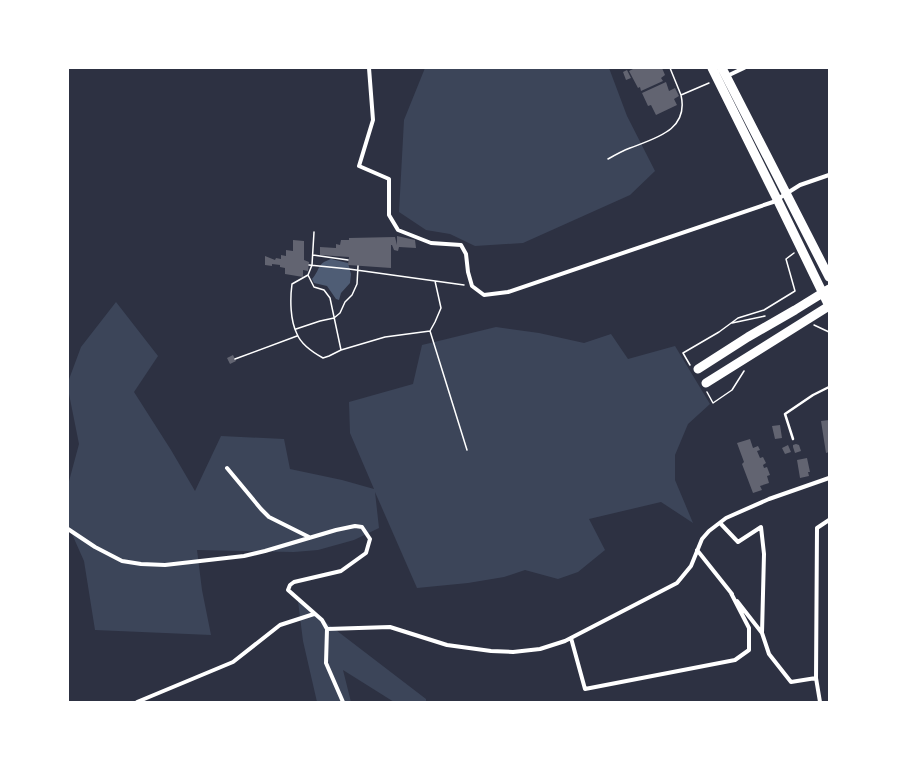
<svg xmlns="http://www.w3.org/2000/svg" width="897" height="770" font-family="Rubik,sans-serif">
<style>
.green{fill:#3c4559}
.water{fill:#4f5d75}
.building{fill:#626471}
.lines{fill:none;stroke-linecap:round;stroke-linejoin:round}
.path{stroke:#fff;stroke-width:1.5}
.service{stroke:#fff;stroke-width:2.5}
.minor{stroke:#fff;stroke-width:4}
.trunk{stroke:#fff;stroke-width:9}
</style>
<rect width="100%" height="100%" fill="#2d3142"/>
<!-- green -->
<path class="green" d="M 425,68 L 609,68 L 627,116 L 655,171 L 630,195 L 523,243 L 475,246 L 450,234 L 426,230 L 399,212 L 404,120 Z
M 116,302 L 158,356 L 134,392 L 171,450 L 195,491 L 221,436 L 284,439 L 290,469 L 342,480 L 374,489 L 350,433 L 349,402 L 413,384 L 422,345 L 496,327 L 539,333 L 584,343 L 611,334 L 628,359 L 675,346 L 710,404 L 688,424 L 675,455 L 675,480 L 693,523 L 661,502 L 589,519 L 605,550 L 578,572 L 558,579 L 525,570 L 504,577 L 468,583 L 417,588 L 375,492 L 379,528 L 354,540 L 318,550 L 294,552 L 197,550 L 202,590 L 211,635 L 95,630 L 84,561 L 68,525 L 68,485 L 79,444 L 68,389 L 68,382 L 81,347 Z
M 298,601 L 426,699 L 426,702 L 394,702 L 343,670 L 351,702 L 317,702 L 303,641 Z"/>
<!-- water -->
<path class="water" d="M 331,259 L 348,263 L 351,274 L 350,283 L 341,293 L 339,300 L 336,299 L 327,286 L 314,283 L 312,279 C 321,269 316,264 331,259 Z"/>
<!-- building -->
<path class="building" d="M 635,68 L 662,68 L 665,75 L 661,78 L 663,81 L 641,91 L 640,87 L 638,88 L 629,71 Z
M 627,70 L 631,78 L 626,80 L 623,72 Z
M 666,82 L 669,91 L 675,88 L 679,96 L 674,99 L 677,105 L 656,115 L 651,105 L 648,106 L 642,93 Z
M 397,236 L 415,240 L 416,248 L 399,247 L 398,251 L 394,250 L 392,245 L 391,245 L 391,268 L 348,265 L 349,257 L 320,255 L 320,247 L 336,248 L 336,244 L 340,245 L 341,240 L 349,240 L 349,238 L 395,237 L 397,245 Z
M 293,240 L 304,241 L 304,260 L 309,262 L 308,271 L 303,270 L 303,277 L 285,274 L 285,268 L 280,267 L 280,265 L 272,264 L 272,266 L 265,265 L 265,256 L 275,260 L 276,258 L 281,259 L 281,255 L 286,256 L 286,250 L 293,251 Z
M 233,355 L 236,361 L 230,364 L 227,358 Z
M 829,420 L 829,452 L 826,453 L 821,421 Z
M 780,425 L 782,438 L 775,439 L 772,426 Z
M 750,439 L 753,448 L 758,446 L 760,450 L 757,451 L 760,458 L 763,457 L 766,463 L 763,465 L 764,468 L 767,467 L 770,475 L 767,476 L 769,483 L 760,486 L 762,490 L 753,493 L 742,464 L 744,462 L 737,443 Z
M 796,444 L 799,445 L 801,451 L 795,453 L 793,447 L 793,445 Z
M 788,445 L 791,452 L 785,454 L 782,448 Z
M 807,458 L 810,472 L 808,472 L 809,476 L 800,478 L 797,460 Z"/>
<g class="lines">
<!-- path -->
<path class="path" d="M 670,68 L 681,95 L 709,83
M 608,159 C 615,155 622,151 630,148 C 656,138 689,130 681,95
M 313,255 L 348,260
M 309,265 L 349,269 L 464,285
M 308,275 L 314,287 L 324,290 L 330,298 L 341,350 L 329,356 L 323,358 C 314,353 301,344 297,334 C 290,320 290,299 292,284 L 308,275 L 312,265 L 314,232
M 435,281 L 441,308 L 435,322 L 430,331 L 467,450
M 732,323 L 765,316
M 814,325 L 829,332
M 296,329 L 320,321 L 334,318 L 340,313 L 345,302 L 352,295 L 357,284 L 358,266
M 341,350 L 385,337 L 430,331
M 235,359 L 297,336
M 690,365 L 683,353 L 719,332 L 738,318 L 764,310 L 795,291 L 786,259 L 794,253
M 707,392 L 713,403 L 732,390 L 744,371"/>
<!-- service -->
<path class="service" d="M 793,439 L 785,414 L 813,395 L 829,387"/>
<!-- minor -->
<path class="minor" d="M 369,68 L 373,120 L 359,166 L 389,179 L 389,215 L 398,230 L 431,243 L 461,245 L 466,254 L 468,272 L 472,286 L 484,295 L 508,292 L 773,202 L 800,185 L 829,175
M 727,76 L 744,68
M 227,468 L 261,509 L 269,517 L 309,537
M 720,523 L 738,542 L 761,527 L 764,554 L 762,633
M 68,529 L 95,547 L 122,561 L 141,564 L 165,565 L 244,556 L 265,551 L 336,530 L 355,526 L 362,527 L 370,539 L 366,553 L 341,571 L 294,582 L 290,585 L 288,590 L 322,620 L 327,629 L 326,663 L 343,702
M 697,550 L 732,594
M 737,601 L 762,633 L 769,654 L 791,682 L 816,678
M 327,629 L 390,627 L 447,645 L 491,651 L 513,652 L 540,649 L 565,641 L 677,583 L 691,566 L 702,539 L 709,531 L 726,518 L 769,499 L 829,478
M 571,638 L 585,689 L 735,660 L 749,650 L 749,628 L 731,593
M 137,702 L 233,662 L 280,625 L 314,614
M 820,702 L 816,678 L 817,528 L 829,520"/>
<!-- trunk -->
<path class="trunk" d="M 712,68 L 777,199 L 829,306
M 722,68 L 829,277
M 698,369 L 748,337 L 795,310 L 829,289
M 706,383 L 829,306"/>
</g>
<!-- border -->
<rect width="897" height="770" fill="none" stroke="#ffffff" stroke-width="138"/>
</svg>
